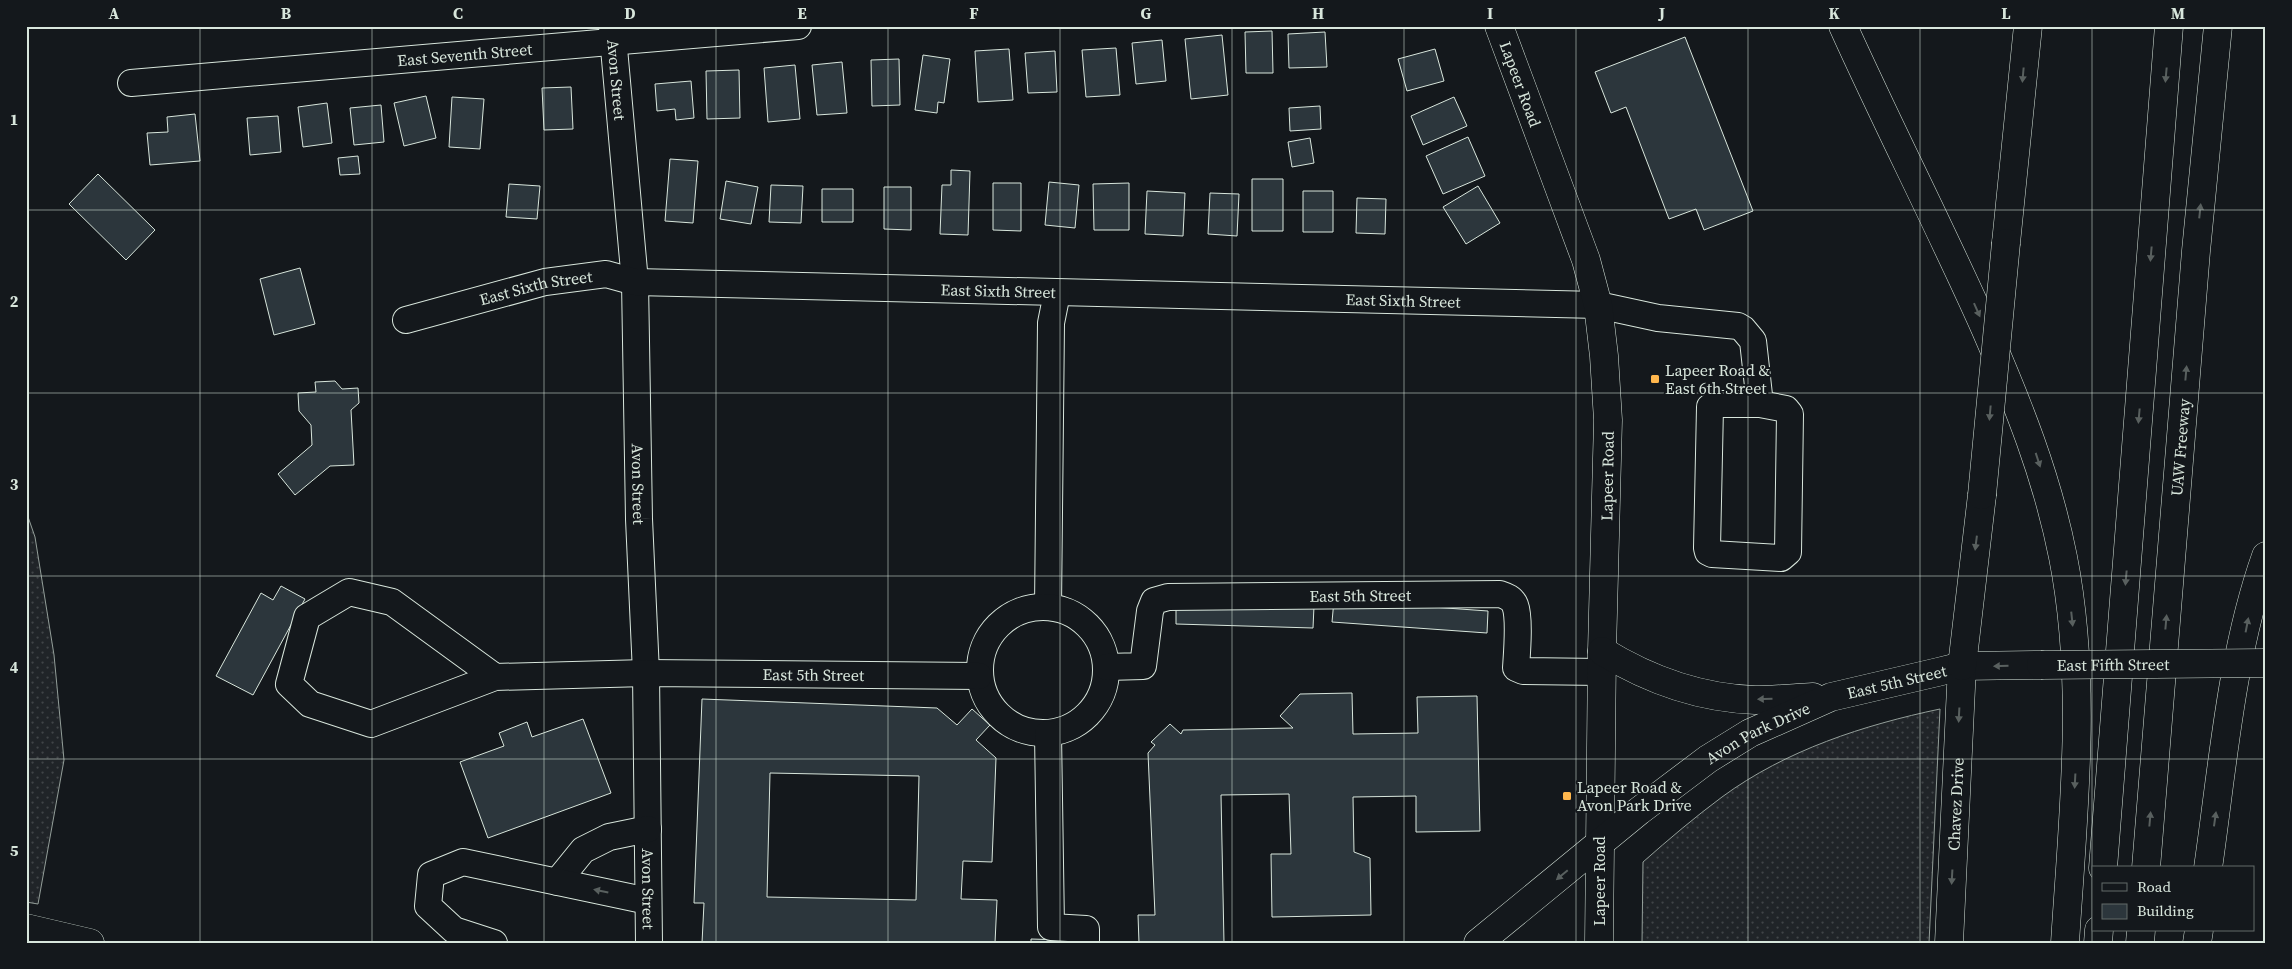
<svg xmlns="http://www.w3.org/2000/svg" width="2292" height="969" font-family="'Source Serif 4',serif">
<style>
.grass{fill:url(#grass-dots);stroke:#939e99}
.building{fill:#2c363c;stroke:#d8e6dc;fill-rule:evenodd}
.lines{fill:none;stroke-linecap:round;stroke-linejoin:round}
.minor-casing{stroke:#d8e6dc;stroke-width:28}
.major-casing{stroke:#d8e6dc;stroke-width:29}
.highway-casing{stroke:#d8e6dc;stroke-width:29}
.minor{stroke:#14181c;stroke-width:26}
.major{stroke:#14181c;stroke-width:28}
.highway{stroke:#14181c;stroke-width:28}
.major-bridge-casing{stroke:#d8e6dc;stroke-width:29;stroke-linecap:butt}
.highway-bridge-casing{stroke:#d8e6dc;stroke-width:29;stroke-linecap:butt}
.major-bridge{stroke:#14181c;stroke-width:28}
.highway-bridge{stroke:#14181c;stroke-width:28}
.oneway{fill:#59605f}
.grid{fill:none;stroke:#d8e6dc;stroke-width:1;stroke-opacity:0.55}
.poi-dot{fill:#ffb74d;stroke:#14181c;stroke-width:2}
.labels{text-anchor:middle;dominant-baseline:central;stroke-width:4;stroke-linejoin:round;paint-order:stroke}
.street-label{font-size:16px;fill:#d8e6dc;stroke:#14181c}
.poi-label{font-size:16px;fill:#d8e6dc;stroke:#14181c;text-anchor:start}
.neatline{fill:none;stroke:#d8e6dc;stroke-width:2}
.grid-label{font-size:16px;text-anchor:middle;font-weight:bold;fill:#d8e6dc}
</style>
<defs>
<pattern id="grass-dots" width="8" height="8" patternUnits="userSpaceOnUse" patternTransform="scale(1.25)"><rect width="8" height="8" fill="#202428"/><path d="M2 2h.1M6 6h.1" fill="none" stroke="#404447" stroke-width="1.8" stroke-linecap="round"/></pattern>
</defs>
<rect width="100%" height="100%" fill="#14181c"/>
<!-- grass -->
<path class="grass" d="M 26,511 L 35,537 L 54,655 L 64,760 L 38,904 L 26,902 Z
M 1940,709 L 1929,943 L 1642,943 L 1643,862 C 1669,839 1695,817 1722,797 C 1786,750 1864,725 1940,709 Z"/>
<!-- building -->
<path class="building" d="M 1272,31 L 1273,73 L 1246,73 L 1245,32 Z
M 1325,32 L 1327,67 L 1289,68 L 1288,34 Z
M 1222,35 L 1228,95 L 1191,99 L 1185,39 Z
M 1685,37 L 1753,211 L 1704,230 L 1696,209 L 1669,219 L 1626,107 L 1611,113 L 1595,72 Z
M 1162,40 L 1166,81 L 1136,84 L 1132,43 Z
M 1116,48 L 1120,95 L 1086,97 L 1082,50 Z
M 1009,49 L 1013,100 L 978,102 L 975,51 Z
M 1435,49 L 1444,81 L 1407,91 L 1398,59 Z
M 1055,51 L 1057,92 L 1028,93 L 1025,53 Z
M 923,55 L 950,59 L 944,103 L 938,102 L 937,113 L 915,110 Z
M 899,59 L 900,105 L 872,106 L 871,60 Z
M 842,62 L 847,113 L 817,115 L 812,65 Z
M 795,65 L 800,119 L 768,122 L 764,68 Z
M 739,70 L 740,118 L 707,119 L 706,71 Z
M 691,81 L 694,118 L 676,120 L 675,109 L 657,111 L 655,84 Z
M 571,87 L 573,129 L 544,130 L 542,88 Z
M 426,96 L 436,138 L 404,146 L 394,103 Z
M 452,97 L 484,99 L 480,149 L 449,147 Z
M 1454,97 L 1467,126 L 1423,145 L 1411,116 Z
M 327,103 L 332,143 L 303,147 L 298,107 Z
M 381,105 L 384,142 L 354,145 L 350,108 Z
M 1320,106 L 1321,129 L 1290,131 L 1289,108 Z
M 195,114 L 200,161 L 150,165 L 147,133 L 168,132 L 167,117 Z
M 278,116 L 281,152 L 250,155 L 247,118 Z
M 1468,137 L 1485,176 L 1443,194 L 1426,156 Z
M 1310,138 L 1314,163 L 1292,167 L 1288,142 Z
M 358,156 L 360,174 L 340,175 L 338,158 Z
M 670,159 L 698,161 L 693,223 L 665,221 Z
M 951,170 L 970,171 L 968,235 L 940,234 L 942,185 L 951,185 Z
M 98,174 L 155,230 L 126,260 L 69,204 Z
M 1252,179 L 1283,179 L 1283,231 L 1252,231 Z
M 726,181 L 758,187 L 751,224 L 720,219 Z
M 1049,182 L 1079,185 L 1075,228 L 1045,225 Z
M 993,183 L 1021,183 L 1021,231 L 993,230 Z
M 1129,183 L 1129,230 L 1094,230 L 1093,184 Z
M 509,184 L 540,186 L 537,219 L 506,217 Z
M 771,185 L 803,186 L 801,223 L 769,222 Z
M 1478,186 L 1500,223 L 1466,244 L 1443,207 Z
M 884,187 L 911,187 L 911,230 L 884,229 Z
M 822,189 L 853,189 L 853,222 L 822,222 Z
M 1147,191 L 1185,193 L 1183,236 L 1145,234 Z
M 1303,191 L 1333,191 L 1333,232 L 1303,232 Z
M 1210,193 L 1239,194 L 1237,236 L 1208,234 Z
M 1357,198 L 1386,199 L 1385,234 L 1356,233 Z
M 300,268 L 315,324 L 274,335 L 260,279 Z
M 335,381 L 342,389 L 358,388 L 359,403 L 351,410 L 354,465 L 330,466 L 295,495 L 278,474 L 312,445 L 311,425 L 299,411 L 298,393 L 316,392 L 315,382 Z
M 281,586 L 305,599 L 253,695 L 216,676 L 261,593 L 273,600 Z
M 1334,600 L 1488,611 L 1487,633 L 1332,622 Z
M 1176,603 L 1314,606 L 1313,628 L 1176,624 Z
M 1352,693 L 1353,734 L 1418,733 L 1417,697 L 1477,696 L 1480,831 L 1416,832 L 1416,796 L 1353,797 L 1354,852 L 1370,858 L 1371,915 L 1272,917 L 1271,854 L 1291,854 L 1289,794 L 1221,795 L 1224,943 L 1139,943 L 1138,915 L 1155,915 L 1148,753 L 1155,745 L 1151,742 L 1170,724 L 1181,734 L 1183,730 L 1293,728 L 1280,716 L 1300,694 Z
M 702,699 L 937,708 L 957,725 L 972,709 L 990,725 L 976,740 L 996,758 L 992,862 L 963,861 L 961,899 L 997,900 L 995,943 L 702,943 L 704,903 L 694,903 ZM 770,773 L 919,776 L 916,900 L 767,897 Z
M 583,719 L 611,793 L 488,838 L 460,762 L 504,746 L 499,733 L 527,722 L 532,737 Z
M 1031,939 L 1064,940 L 1064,943 L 1031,943 Z"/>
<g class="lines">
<!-- minor casing -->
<g class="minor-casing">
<g id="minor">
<path id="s1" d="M 612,26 L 635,282 L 639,519 L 646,673 L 649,943"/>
<path id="s2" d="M 131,83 L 798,26"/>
<path id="s3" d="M 406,320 L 545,282 L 606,274 L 635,282 L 1598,305 L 1658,318 L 1738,326 L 1743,329 L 1753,341 L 1760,404 L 1786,409 L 1790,414 L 1788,552 L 1781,558 L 1712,554 L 1708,552 L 1707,548 L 1710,407 L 1714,404 L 1760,404"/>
<path d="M 1048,607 L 1051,323 L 1057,293"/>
<circle cx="1043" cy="670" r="63"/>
<path id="s4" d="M 1107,667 L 1143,666 L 1150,611 L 1154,601 L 1168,597 L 1500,594 C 1506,596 1512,598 1515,605 C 1520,618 1517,653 1516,668 L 1523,671 L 1601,672"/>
<path id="s5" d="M 495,677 L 392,602 L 349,592 L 307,617 L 289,684 L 310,704 L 371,724 L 495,677 L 646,673 L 979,676"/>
<path d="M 1048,734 L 1051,927 L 1086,929 L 1086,943"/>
<path d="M 557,882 L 583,850 L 609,837 L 648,829"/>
<path d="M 494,943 L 454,930 L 428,906 L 431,875 L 463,862 L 648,901"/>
</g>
</g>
<!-- major casing -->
<g class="major-casing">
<g id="major">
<path id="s6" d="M 1499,26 L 1586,260 L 1598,305 L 1604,356 L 1608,420 L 1602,651 L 1599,943"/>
<path d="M 1602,651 C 1649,680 1699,698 1755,700 C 1774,700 1794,698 1813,697"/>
<path d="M 26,928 L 90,943"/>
<path id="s7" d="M 1478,943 L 1639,811 L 1708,759 L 1750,733 L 1831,697 L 1938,672 L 1962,666 L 2041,665"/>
<path id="s8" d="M 1949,943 L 1962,666"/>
</g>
</g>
<!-- highway casing -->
<g class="highway-casing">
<g id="highway">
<path d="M 1843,26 C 1889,128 1940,227 1985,328 C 2018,404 2047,476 2063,557 C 2088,684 2073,815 2065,943"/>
<path d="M 2006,243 L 2028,26"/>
<path d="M 1962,666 L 1982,495"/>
<path d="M 2103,868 L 2169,26"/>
<path id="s9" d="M 2146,868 L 2196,251 L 2218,26"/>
<path d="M 2208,868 C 2223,764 2231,655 2266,556"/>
<path d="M 2098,943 L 2099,930"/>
<path d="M 2140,943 L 2141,930"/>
<path d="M 2197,943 L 2199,930"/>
</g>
</g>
<!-- minor -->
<use href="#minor" class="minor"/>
<!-- major -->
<use href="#major" class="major"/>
<!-- highway -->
<use href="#highway" class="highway"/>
<!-- major-bridge casing -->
<g class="major-bridge-casing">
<g id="major-bridge">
<path id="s10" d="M 2041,665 L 2266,663"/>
</g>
</g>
<!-- highway-bridge casing -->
<g class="highway-bridge-casing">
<path id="highway-bridge" d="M 1982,495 L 2006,243"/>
</g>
<!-- major-bridge -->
<use href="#major-bridge" class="major-bridge"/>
<!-- highway-bridge -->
<use href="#highway-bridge" class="highway-bridge"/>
</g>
<!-- one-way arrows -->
<defs><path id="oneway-solid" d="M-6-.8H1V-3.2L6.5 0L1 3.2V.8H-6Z" transform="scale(1.25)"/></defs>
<g class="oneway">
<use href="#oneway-solid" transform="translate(2023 75) rotate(95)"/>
<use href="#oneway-solid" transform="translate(2166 75) rotate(95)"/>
<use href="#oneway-solid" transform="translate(2200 211) rotate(-84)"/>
<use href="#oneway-solid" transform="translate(2151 254) rotate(95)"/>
<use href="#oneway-solid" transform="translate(1977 310) rotate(66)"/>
<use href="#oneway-solid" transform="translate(2186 373) rotate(-85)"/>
<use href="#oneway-solid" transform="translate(1990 413) rotate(95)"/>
<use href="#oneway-solid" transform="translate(2139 416) rotate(95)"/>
<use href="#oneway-solid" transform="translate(2038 460) rotate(72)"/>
<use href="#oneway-solid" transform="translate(1976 543) rotate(97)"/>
<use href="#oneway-solid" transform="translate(2126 578) rotate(95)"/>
<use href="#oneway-solid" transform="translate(2072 619) rotate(84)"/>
<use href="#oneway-solid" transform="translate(2166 622) rotate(-85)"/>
<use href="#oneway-solid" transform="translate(2247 625) rotate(-79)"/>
<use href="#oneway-solid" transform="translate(2001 666) rotate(179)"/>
<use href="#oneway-solid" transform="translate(1765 699) rotate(178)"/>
<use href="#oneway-solid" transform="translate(1959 715) rotate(93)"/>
<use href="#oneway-solid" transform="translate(2075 781) rotate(93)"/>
<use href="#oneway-solid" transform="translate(2150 819) rotate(-85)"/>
<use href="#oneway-solid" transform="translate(2215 819) rotate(-82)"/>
<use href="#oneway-solid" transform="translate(1562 875) rotate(140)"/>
<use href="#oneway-solid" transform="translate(1952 877) rotate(93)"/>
<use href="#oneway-solid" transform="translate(601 891) rotate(-168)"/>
</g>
<!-- grid -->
<path class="grid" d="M 200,26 L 200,943M 372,26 L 372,943M 544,26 L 544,943M 716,26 L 716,943M 888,26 L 888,943M 1060,26 L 1060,943M 1232,26 L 1232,943M 1404,26 L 1404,943M 1576,26 L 1576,943M 1748,26 L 1748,943M 1920,26 L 1920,943M 2092,26 L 2092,943M 26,210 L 2266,210M 26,393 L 2266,393M 26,576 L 2266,576M 26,759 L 2266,759"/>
<!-- markers -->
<g class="poi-dot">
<rect x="1650" y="374" width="10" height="10" rx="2.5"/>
<rect x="1562" y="791" width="10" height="10" rx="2.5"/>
</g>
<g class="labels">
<!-- street labels -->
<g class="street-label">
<text stroke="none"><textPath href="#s2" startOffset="335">East Seventh Street</textPath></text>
<text stroke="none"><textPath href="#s1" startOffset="54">Avon Street</textPath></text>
<text stroke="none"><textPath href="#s6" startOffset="62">Lapeer Road</textPath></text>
<text stroke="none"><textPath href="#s3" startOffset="134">East Sixth Street</textPath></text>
<text stroke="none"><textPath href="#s3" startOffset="599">East Sixth Street</textPath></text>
<text stroke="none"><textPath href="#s3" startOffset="1004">East Sixth Street</textPath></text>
<text stroke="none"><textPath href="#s9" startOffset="422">UAW Freeway</textPath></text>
<text transform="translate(1607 476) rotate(-89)">Lapeer Road</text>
<text stroke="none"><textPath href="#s1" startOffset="459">Avon Street</textPath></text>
<text stroke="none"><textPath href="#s4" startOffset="309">East 5th Street</textPath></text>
<text stroke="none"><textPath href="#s10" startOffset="72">East Fifth Street</textPath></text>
<text stroke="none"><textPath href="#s5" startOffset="834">East 5th Street</textPath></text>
<text stroke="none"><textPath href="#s7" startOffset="500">East 5th Street</textPath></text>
<text stroke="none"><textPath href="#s7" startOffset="351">Avon Park Drive</textPath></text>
<text stroke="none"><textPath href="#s8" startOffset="139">Chavez Drive</textPath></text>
<text transform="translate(1599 881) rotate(-90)">Lapeer Road</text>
<text stroke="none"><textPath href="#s1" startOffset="864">Avon Street</textPath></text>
</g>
<!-- poi labels -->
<g class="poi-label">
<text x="1665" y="370">Lapeer Road &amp;<tspan x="1665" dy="18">East 6th Street</tspan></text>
<text x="1577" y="787">Lapeer Road &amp;<tspan x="1577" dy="18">Avon Park Drive</tspan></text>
</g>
</g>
<!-- border -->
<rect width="2292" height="969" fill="none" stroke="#14181c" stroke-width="55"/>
<!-- legend -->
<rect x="2092" y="866" width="162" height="65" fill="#14181c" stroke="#626a69"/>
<rect x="2102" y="883" width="25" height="8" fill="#14181c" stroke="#626a69"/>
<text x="2137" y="892" font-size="15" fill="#d8e6dc">Road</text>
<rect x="2102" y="904" width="25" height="15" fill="#2c363c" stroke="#626a69"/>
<text x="2137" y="916" font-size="15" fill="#d8e6dc">Building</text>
<rect x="28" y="28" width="2236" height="914" class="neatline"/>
<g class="grid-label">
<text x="114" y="19">A</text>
<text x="286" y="19">B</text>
<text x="458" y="19">C</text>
<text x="630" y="19">D</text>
<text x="802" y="19">E</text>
<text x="974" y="19">F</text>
<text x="1146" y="19">G</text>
<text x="1318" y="19">H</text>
<text x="1490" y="19">I</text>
<text x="1662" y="19">J</text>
<text x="1834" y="19">K</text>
<text x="2006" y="19">L</text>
<text x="2178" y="19">M</text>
<text x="14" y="125">1</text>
<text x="14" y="307">2</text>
<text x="14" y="490">3</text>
<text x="14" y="673">4</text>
<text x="14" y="856">5</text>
</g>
</svg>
